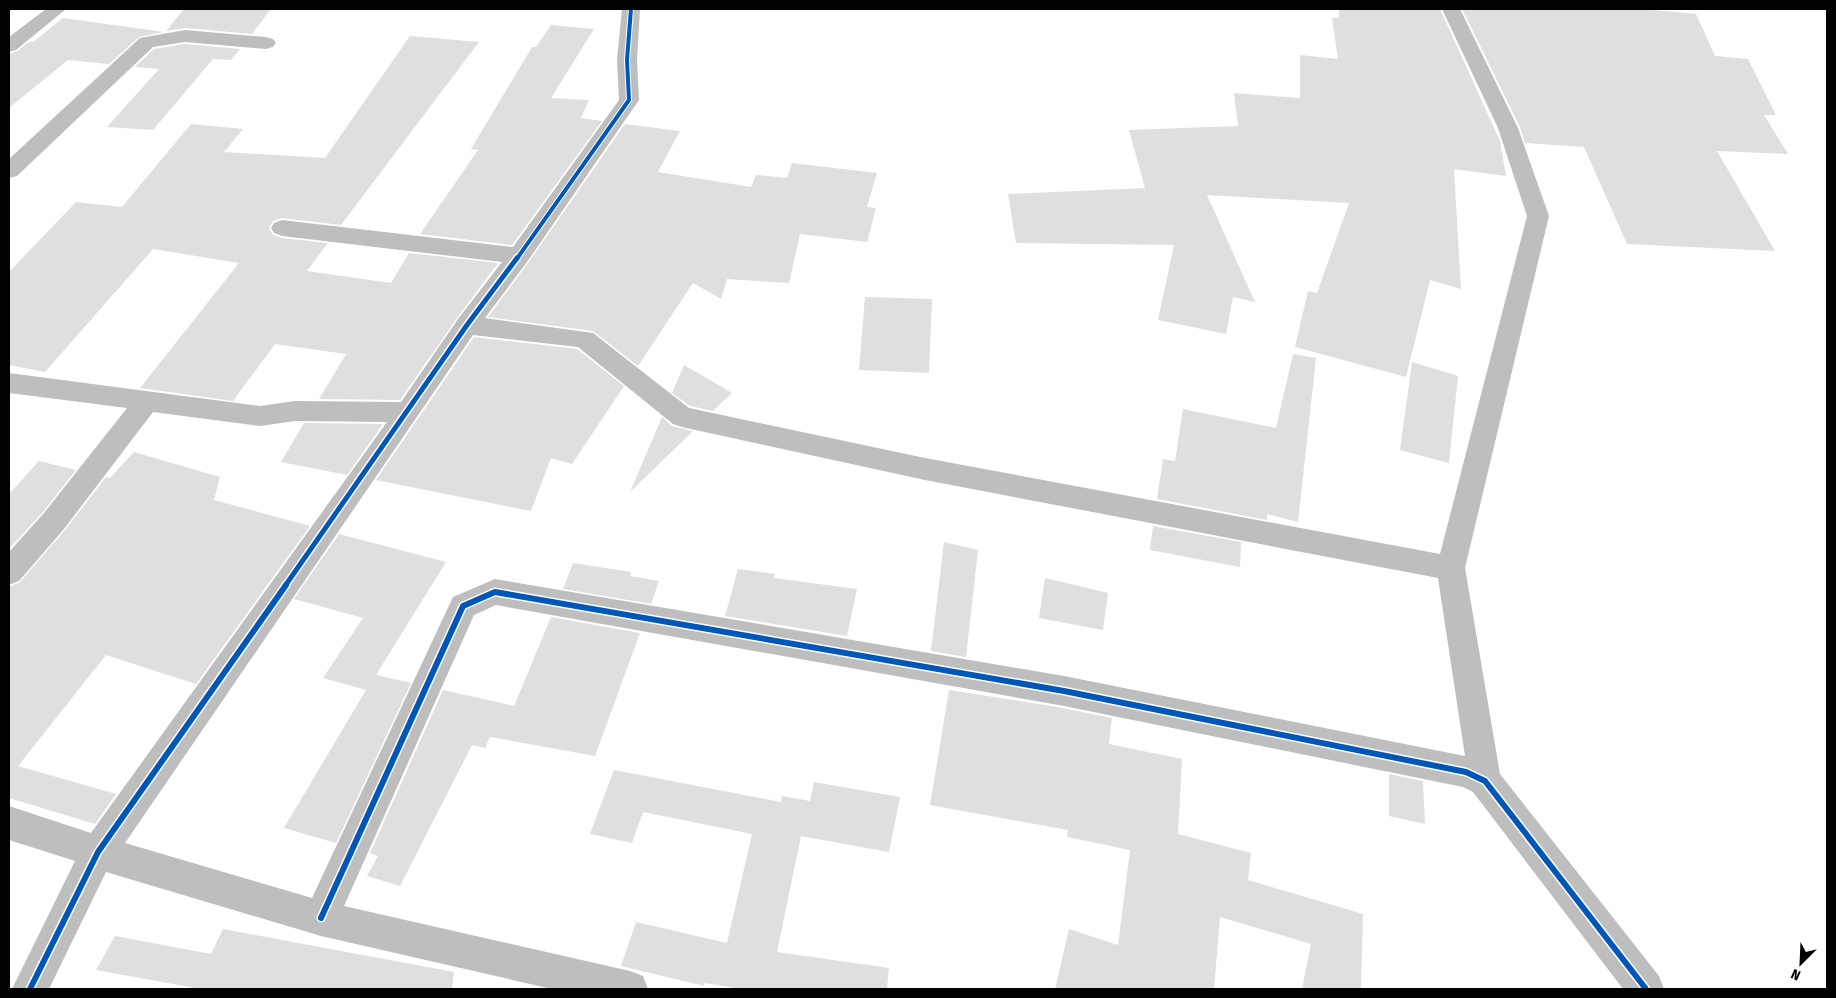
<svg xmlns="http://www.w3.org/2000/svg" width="1836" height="998" font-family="'Fira Sans Condensed',sans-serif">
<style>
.building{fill:#dfdfdf}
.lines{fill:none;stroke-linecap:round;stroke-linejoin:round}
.street{fill:#bebebe;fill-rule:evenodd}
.cycleway-far2-casing{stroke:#fff;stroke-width:6}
.cycleway-far1-casing{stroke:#fff;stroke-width:8}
.cycleway-casing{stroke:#fff;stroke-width:9}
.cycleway-far2{stroke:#0057b8;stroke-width:4}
.cycleway-far1{stroke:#0057b8;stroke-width:5}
.cycleway{stroke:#0057b8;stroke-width:6}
</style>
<rect width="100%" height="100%" fill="#fff"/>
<!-- building -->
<path class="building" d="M 184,9 L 271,9 L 252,34 L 185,28 L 166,31 Z
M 1339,9 L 1440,9 L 1500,141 L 1506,176 L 1454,169 L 1461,289 L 1430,280 L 1406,377 L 1295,347 L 1308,291 L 1317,293 L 1349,203 L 1207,195 L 1255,302 L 1233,297 L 1226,334 L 1158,320 L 1174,245 L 1016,243 L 1008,194 L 1145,188 L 1129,130 L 1238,126 L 1234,93 L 1300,98 L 1300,55 L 1338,59 L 1332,18 L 1339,18 Z
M 1462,9 L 1642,9 L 1696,14 L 1715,56 L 1748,59 L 1776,115 L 1764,115 L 1788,154 L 1717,151 L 1775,251 L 1627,244 L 1584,147 L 1525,143 L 1520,127 Z
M 63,18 L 164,32 L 139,37 L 109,64 L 68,60 L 9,108 L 9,54 L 17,51 L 29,42 L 33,42 Z
M 551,25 L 594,29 L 551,98 L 589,100 L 581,118 L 602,121 L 512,245 L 420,234 L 478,150 L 471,149 L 532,47 L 536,47 Z
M 410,36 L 479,42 L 341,225 L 282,218 L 273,221 L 269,227 L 272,234 L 281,238 L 328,243 L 307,271 L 391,283 L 409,253 L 498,263 L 457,318 L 400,400 L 319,399 L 346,354 L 275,344 L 233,401 L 140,388 L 239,263 L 153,249 L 45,372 L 9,365 L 9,272 L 76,202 L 122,207 L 191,124 L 243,129 L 224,152 L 325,158 Z
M 185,44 L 240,49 L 231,60 L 213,59 L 153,130 L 107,127 L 159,69 L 135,67 L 154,49 Z
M 625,124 L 680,131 L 658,172 L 751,187 L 756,175 L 787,178 L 792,163 L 877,173 L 867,207 L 876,208 L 867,242 L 800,234 L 789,283 L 727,279 L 721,299 L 693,283 L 638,366 L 593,331 L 488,317 L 528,263 Z
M 865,297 L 932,299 L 929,373 L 859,370 Z
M 474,337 L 577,349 L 624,386 L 572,464 L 551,458 L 531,511 L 376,480 Z
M 1293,354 L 1316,358 L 1298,522 L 1267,514 L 1267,520 L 1157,499 L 1163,459 L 1175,461 L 1183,409 L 1276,428 Z
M 1412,362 L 1458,376 L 1449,463 L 1400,450 Z
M 684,365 L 732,393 L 713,411 L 690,406 L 672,393 Z
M 662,417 L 672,426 L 693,431 L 630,492 Z
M 304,423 L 383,424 L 347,475 L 281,462 Z
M 134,452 L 220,477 L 214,500 L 310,526 L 196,684 L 106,655 L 18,766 L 116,794 L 95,824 L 9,798 L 9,587 L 20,582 L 65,530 L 106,477 L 110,478 Z
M 39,461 L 76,470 L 43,512 L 9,549 L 9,494 Z
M 1153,526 L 1241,542 L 1240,567 L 1150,550 Z
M 339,534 L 446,562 L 376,675 L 411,683 L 336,843 L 284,828 L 366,690 L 323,678 L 363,618 L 294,599 Z
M 944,542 L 978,550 L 966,657 L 931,651 Z
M 573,563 L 631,572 L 630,576 L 659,581 L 651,604 L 563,589 Z
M 738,569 L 775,574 L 774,578 L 857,589 L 847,636 L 725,616 Z
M 1045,578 L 1108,593 L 1103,630 L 1039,618 Z
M 551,617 L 640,633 L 595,756 L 490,737 L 485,748 L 472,745 L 400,886 L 367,876 L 378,856 L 370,853 L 443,690 L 514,706 Z
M 949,690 L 1057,707 L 1112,718 L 1109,744 L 1182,759 L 1178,834 L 1251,853 L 1248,880 L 1363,914 L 1361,989 L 1302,989 L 1311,944 L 1220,917 L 1214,989 L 1055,989 L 1069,929 L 1118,945 L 1130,850 L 1067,837 L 1068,830 L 930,805 Z
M 614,770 L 781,802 L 782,796 L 810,801 L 814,782 L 900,797 L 889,852 L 801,836 L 777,952 L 889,968 L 887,989 L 741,989 L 705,983 L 704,986 L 621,966 L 636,922 L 727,943 L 752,834 L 643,812 L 632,843 L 590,834 Z
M 1389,774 L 1423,781 L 1425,824 L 1389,816 Z
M 223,929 L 454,972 L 452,989 L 194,989 L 195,988 L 96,970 L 115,936 L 211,954 Z"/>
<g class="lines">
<!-- street -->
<path class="street" d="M 46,9 L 66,9 L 16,50 L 9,52 L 9,37 Z
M 622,9 L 640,9 L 637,60 L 639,100 L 527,262 L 485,318 L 593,333 L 689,408 L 925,458 L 1440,554 L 1527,216 L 1498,128 L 1442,9 L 1460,9 L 1518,128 L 1549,216 L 1465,568 L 1500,774 L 1659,976 L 1664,989 L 1623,989 L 1473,792 L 1463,787 L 1064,706 L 496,605 L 474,615 L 344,906 L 630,971 L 643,976 L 648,989 L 552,989 L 321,936 L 106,872 L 49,989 L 12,989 L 75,861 L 9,840 L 9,806 L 91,833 L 387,422 L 295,421 L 260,426 L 153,412 L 64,529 L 19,581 L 9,585 L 9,552 L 44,513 L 127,408 L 9,393 L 9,373 L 260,406 L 295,401 L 401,402 L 458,319 L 502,262 L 282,236 L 274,233 L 271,228 L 274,223 L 282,220 L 513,247 L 619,100 L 617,60 ZM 473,335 L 578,347 L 673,424 L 682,427 L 925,480 L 1438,578 L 1465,756 L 1064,676 L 495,579 L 453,597 L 312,898 L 125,843 Z
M 185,30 L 266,37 L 273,39 L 276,43 L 273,47 L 266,49 L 185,42 L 153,47 L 17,176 L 9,178 L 9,159 L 140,38 Z"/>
<!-- cycleway-far2 casing -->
<g class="cycleway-far2-casing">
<path id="cycleway-far2" d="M 516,260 L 629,100 L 627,60 L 631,9"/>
</g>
<!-- cycleway-far1 casing -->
<g class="cycleway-far1-casing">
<path id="cycleway-far1" d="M 285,586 L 467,325 L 517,258"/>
</g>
<!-- cycleway casing -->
<g class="cycleway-casing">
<path id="cycleway" d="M 321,918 L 463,606 L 495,592 L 1064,691 L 1466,772 L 1485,781 L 1646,989
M 30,989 L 98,852 L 286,585"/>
</g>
<!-- cycleway-far2 -->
<use href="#cycleway-far2" class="cycleway-far2"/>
<!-- cycleway-far1 -->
<use href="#cycleway-far1" class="cycleway-far1"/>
<!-- cycleway -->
<use href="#cycleway" class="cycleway"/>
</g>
<!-- border -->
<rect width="1836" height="998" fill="none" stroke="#000000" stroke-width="20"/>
<!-- north arrow -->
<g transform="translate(1801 963) rotate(204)" stroke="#ffffff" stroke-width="4" paint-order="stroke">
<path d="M0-4L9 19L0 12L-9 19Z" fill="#000000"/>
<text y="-8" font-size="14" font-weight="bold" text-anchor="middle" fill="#000000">N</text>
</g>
</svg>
